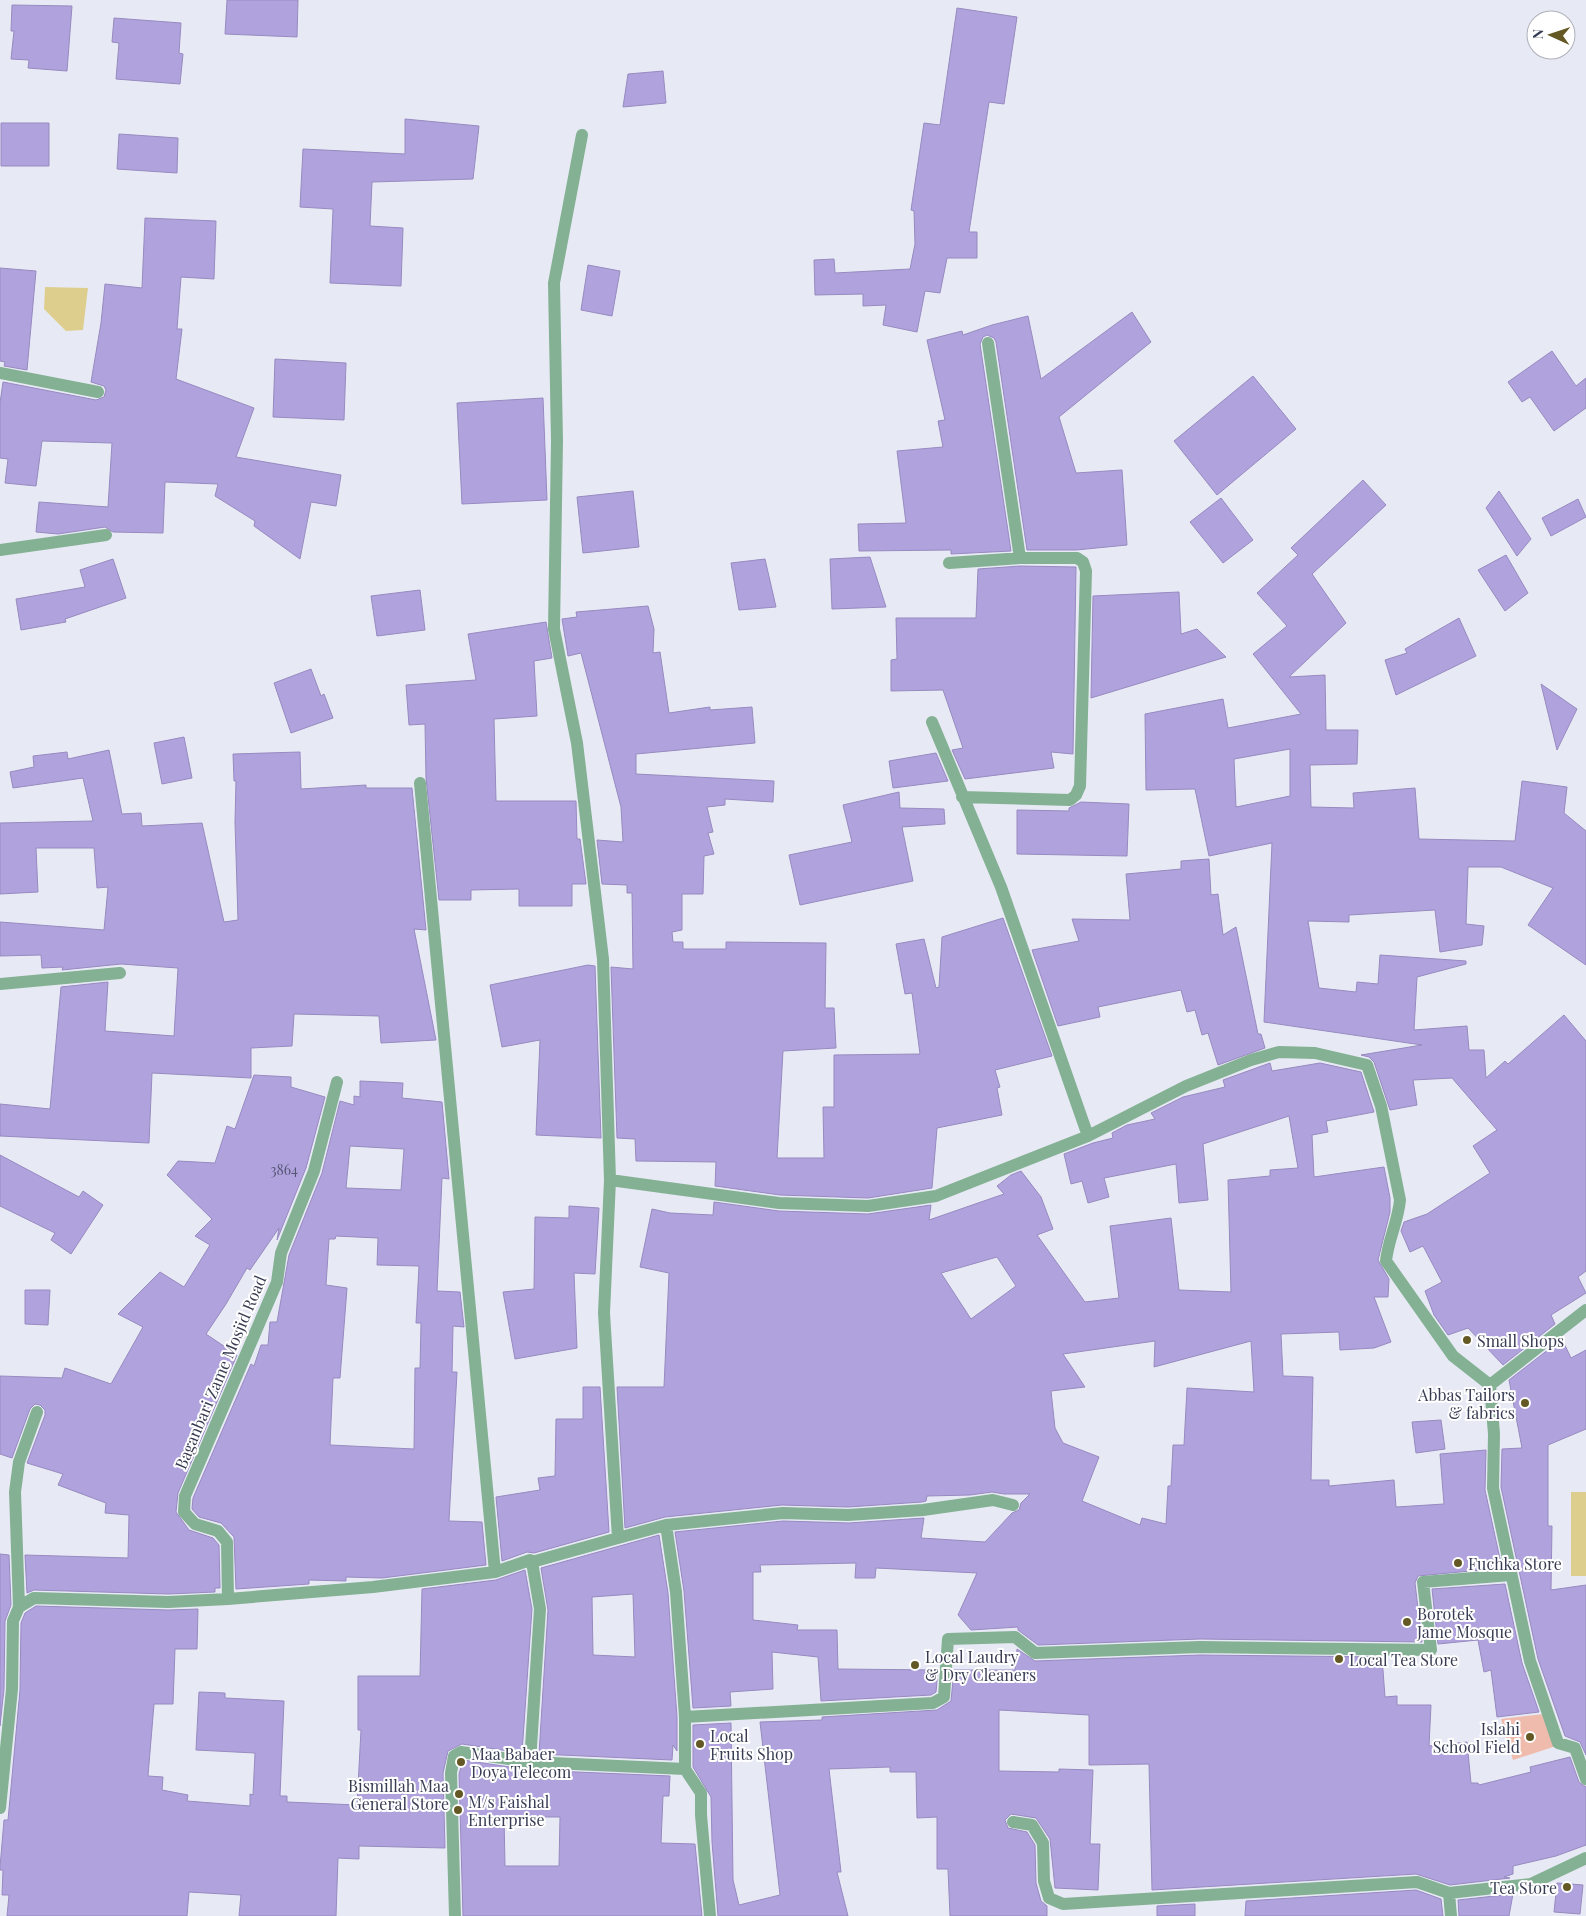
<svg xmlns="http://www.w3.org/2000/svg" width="1586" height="1916" font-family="'Playfair Display',serif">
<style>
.green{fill:#efbbad}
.water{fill:#dece8e}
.building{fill:#b0a2dc;stroke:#978ac0;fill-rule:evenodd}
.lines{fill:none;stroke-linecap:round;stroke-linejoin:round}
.minor{stroke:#84b193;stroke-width:12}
.poi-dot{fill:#645824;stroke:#fff;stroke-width:2}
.labels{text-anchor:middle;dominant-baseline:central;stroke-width:4;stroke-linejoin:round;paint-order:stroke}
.number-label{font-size:14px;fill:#555674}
.poi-label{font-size:16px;fill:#373c52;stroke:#fff;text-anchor:start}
.street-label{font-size:16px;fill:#373c52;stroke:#fff}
</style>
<rect width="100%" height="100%" fill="#e7eaf5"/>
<!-- green -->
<path class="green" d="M 1544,1714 L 1556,1746 L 1513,1760 L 1501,1719 Z"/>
<!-- water -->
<path class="water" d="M 45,287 L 88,288 L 83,330 L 66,331 L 44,309 Z
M 1571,1492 L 1586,1492 L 1586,1576 L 1571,1576 Z"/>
<!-- building -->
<path class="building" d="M 227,0 L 298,0 L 297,37 L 225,34 Z
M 12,5 L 72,6 L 67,71 L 28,68 L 29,60 L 11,59 L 14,31 L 11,31 Z
M 957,8 L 1017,17 L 1004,104 L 989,102 L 969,232 L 977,232 L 977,258 L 947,258 L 940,293 L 925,291 L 917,332 L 883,325 L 886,305 L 863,306 L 863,294 L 815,295 L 814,260 L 834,259 L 835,273 L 910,269 L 915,244 L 914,211 L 911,210 L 924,123 L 940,125 Z
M 114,18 L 181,23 L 179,53 L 183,54 L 180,84 L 116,79 L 119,43 L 112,42 Z
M 663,71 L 666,103 L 623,107 L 628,74 Z
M 405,119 L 479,126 L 473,179 L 372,182 L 370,226 L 403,228 L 401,286 L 330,283 L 333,209 L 300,207 L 303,149 L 405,154 Z
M 1,123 L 49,123 L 49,166 L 1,166 Z
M 119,134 L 178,138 L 177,173 L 117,169 Z
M 145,218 L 216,221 L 214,279 L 181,277 L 177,329 L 182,329 L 176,379 L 254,408 L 236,457 L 341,475 L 336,506 L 311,502 L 300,559 L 254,526 L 255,521 L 215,496 L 218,484 L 165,482 L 163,533 L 113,532 L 105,527 L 58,534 L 36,532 L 39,502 L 108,507 L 112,443 L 42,441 L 36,486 L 5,483 L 8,459 L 0,458 L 0,403 L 3,382 L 96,400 L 104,397 L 106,390 L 104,386 L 91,382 L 101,323 L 105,284 L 142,288 Z
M 588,265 L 620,271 L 612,316 L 581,310 Z
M 0,268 L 36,271 L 27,370 L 4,366 L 5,362 L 0,361 Z
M 1132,312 L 1151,342 L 1059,417 L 1076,473 L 1122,470 L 1127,545 L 1076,550 L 1027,550 L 996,342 L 994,338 L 987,335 L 983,337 L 980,344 L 1011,551 L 951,554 L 951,550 L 859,551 L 858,524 L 906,523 L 897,451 L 943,447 L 938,421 L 945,420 L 927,340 L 962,331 L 963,335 L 992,325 L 1028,316 L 1041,379 Z
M 1552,351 L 1576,386 L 1586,378 L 1586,408 L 1554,431 L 1530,397 L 1522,402 L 1508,382 Z
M 275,359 L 346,363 L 344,420 L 273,417 Z
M 1253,376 L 1296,429 L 1217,495 L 1174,441 Z
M 543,398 L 547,500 L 462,504 L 457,403 Z
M 1363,480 L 1386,505 L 1312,574 L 1346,623 L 1289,677 L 1325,675 L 1326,730 L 1358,730 L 1357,764 L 1310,765 L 1311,807 L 1354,808 L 1353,793 L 1415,788 L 1419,839 L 1515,841 L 1522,781 L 1567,787 L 1564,813 L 1586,831 L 1586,965 L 1528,925 L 1553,888 L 1501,867 L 1468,867 L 1466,924 L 1484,926 L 1482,945 L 1440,952 L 1435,910 L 1349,915 L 1349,922 L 1308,921 L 1319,988 L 1356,992 L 1357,982 L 1378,984 L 1380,955 L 1466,961 L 1466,964 L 1417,977 L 1414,1030 L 1467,1026 L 1469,1050 L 1484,1050 L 1486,1078 L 1505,1061 L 1508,1064 L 1564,1015 L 1586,1041 L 1586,1271 L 1578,1277 L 1586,1293 L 1551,1315 L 1555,1324 L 1503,1365 L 1468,1328 L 1448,1335 L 1434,1315 L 1425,1291 L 1442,1282 L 1423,1246 L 1410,1252 L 1401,1231 L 1404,1222 L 1427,1214 L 1490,1173 L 1473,1146 L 1497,1130 L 1452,1078 L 1413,1080 L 1417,1105 L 1390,1110 L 1374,1062 L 1369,1057 L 1361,1055 L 1422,1045 L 1264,1022 L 1272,843 L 1209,856 L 1195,789 L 1146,790 L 1145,714 L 1223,699 L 1228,728 L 1301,714 L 1253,654 L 1287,626 L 1257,593 L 1298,555 L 1291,548 ZM 1290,749 L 1290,796 L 1236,807 L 1234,759 Z
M 633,491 L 639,547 L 583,553 L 577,497 Z
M 1499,491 L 1531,539 L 1517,556 L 1486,508 Z
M 1221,498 L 1253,540 L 1223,563 L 1190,522 Z
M 1578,499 L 1586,517 L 1551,536 L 1542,518 Z
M 1506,555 L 1528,593 L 1505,611 L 1478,570 Z
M 870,557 L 886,607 L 832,609 L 830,559 Z
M 113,559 L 126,598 L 65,619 L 66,622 L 21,630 L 16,599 L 85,587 L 80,570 Z
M 765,559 L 776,607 L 739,610 L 731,563 Z
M 1020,566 L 1076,567 L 1073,754 L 1051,752 L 1054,768 L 965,779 L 952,750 L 963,748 L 943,690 L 891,691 L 891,660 L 897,659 L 896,618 L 976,618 L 978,569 Z
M 420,590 L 425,630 L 377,636 L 371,596 Z
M 1179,592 L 1181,634 L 1197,629 L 1226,657 L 1091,698 L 1093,596 Z
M 648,606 L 654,629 L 653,653 L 660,652 L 669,713 L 710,707 L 710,710 L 752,707 L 755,743 L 636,754 L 636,774 L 774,781 L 773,802 L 725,799 L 725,805 L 707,807 L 713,832 L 708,833 L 714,854 L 704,856 L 703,894 L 682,894 L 682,930 L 672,932 L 673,942 L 683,942 L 683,949 L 726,949 L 726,942 L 826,943 L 825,1008 L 834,1008 L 836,1048 L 783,1051 L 777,1158 L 824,1158 L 823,1107 L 834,1107 L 834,1055 L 920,1054 L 912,993 L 905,994 L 896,944 L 924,939 L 936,988 L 939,987 L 942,937 L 1003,918 L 1052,1056 L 995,1070 L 1000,1087 L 997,1088 L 1002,1115 L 937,1128 L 932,1188 L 868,1198 L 780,1195 L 715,1186 L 716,1162 L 636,1161 L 635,1139 L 617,1138 L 611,967 L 633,969 L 632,893 L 627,893 L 627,885 L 602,884 L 597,840 L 623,842 L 621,807 L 581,653 L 568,656 L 562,619 L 577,617 L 576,612 Z
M 1459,618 L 1476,656 L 1396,695 L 1385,660 L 1407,653 L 1405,649 Z
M 546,622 L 552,658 L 534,661 L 537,716 L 494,719 L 496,801 L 576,801 L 577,839 L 580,839 L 586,884 L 572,884 L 572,906 L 519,906 L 519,889 L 471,890 L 471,900 L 439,900 L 426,778 L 425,724 L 409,725 L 406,685 L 476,680 L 468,634 Z
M 311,669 L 321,696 L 324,694 L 333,718 L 291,733 L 274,683 Z
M 1541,684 L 1577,709 L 1557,750 Z
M 184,737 L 192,778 L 162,784 L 154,743 Z
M 109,750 L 122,814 L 141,813 L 142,826 L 202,823 L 224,922 L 238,920 L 235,822 L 236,781 L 234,781 L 233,754 L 300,752 L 301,789 L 366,785 L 366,788 L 412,788 L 426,930 L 414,929 L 436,1040 L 381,1043 L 379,1016 L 294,1014 L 292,1046 L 251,1048 L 251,1078 L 152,1073 L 149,1143 L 0,1136 L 0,1104 L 50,1109 L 61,987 L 108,982 L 105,1031 L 174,1036 L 178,968 L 121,964 L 62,970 L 63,967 L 42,968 L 41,955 L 0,956 L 0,922 L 104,930 L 108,887 L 97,888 L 94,848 L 36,848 L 38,892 L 0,894 L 0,823 L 93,821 L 83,778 L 13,788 L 10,772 L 34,767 L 33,756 L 67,752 L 68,759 Z
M 936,753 L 948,781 L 893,788 L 889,761 Z
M 899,792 L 900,808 L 944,809 L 945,824 L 902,827 L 913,881 L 800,905 L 789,855 L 852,842 L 843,805 Z
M 1081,802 L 1129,804 L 1127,856 L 1017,854 L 1017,810 L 1069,811 L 1069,808 Z
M 1209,859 L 1211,895 L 1218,894 L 1223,935 L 1236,927 L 1258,1034 L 1261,1034 L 1265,1048 L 1218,1065 L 1208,1033 L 1202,1035 L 1195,1010 L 1187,1012 L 1181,990 L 1098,1007 L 1100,1017 L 1058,1026 L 1032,950 L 1079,941 L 1072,919 L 1130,920 L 1126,874 L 1181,869 L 1181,861 Z
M 588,965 L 595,966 L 601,1138 L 536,1135 L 540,1040 L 502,1047 L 490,985 Z
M 1270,1063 L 1272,1071 L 1320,1063 L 1361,1072 L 1374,1112 L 1326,1121 L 1328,1132 L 1312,1135 L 1314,1177 L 1384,1167 L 1390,1198 L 1390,1212 L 1378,1260 L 1389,1279 L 1388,1297 L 1374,1297 L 1391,1342 L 1374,1348 L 1340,1350 L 1339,1332 L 1281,1334 L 1283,1376 L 1313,1377 L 1311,1480 L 1329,1480 L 1329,1486 L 1394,1480 L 1396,1507 L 1444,1504 L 1440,1454 L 1486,1450 L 1485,1490 L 1502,1568 L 1418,1576 L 1415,1583 L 1422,1642 L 1200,1639 L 1038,1645 L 1018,1630 L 1018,1627 L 971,1630 L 958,1615 L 977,1573 L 876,1568 L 875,1578 L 855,1578 L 856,1563 L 760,1565 L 761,1572 L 753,1572 L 753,1620 L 798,1625 L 797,1630 L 837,1630 L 838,1669 L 938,1670 L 936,1692 L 931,1695 L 821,1701 L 818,1657 L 772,1652 L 773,1689 L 730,1692 L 731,1706 L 693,1708 L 684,1591 L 675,1532 L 783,1521 L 849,1523 L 924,1518 L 921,1538 L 985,1542 L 1012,1513 L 1019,1510 L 1021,1503 L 1030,1494 L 1004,1494 L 992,1492 L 970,1495 L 927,1496 L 926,1501 L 922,1502 L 848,1507 L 782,1505 L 665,1517 L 625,1528 L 617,1387 L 664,1387 L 669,1273 L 640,1267 L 652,1209 L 670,1213 L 713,1215 L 714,1202 L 779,1211 L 868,1214 L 931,1205 L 929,1220 L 1004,1194 L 997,1186 L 1011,1175 L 1021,1171 L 1041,1197 L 1053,1229 L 1037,1235 L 1085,1302 L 1119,1298 L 1110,1226 L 1171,1218 L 1179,1290 L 1231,1292 L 1228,1180 L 1270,1176 L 1270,1170 L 1298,1168 L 1289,1116 L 1203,1144 L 1208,1200 L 1179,1203 L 1176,1164 L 1104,1178 L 1109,1197 L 1088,1203 L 1082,1181 L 1071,1184 L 1064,1154 L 1093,1143 L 1113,1138 L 1112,1133 L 1127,1125 L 1155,1119 L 1151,1113 L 1183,1097 L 1225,1087 L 1223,1080 ZM 997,1257 L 1016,1286 L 971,1319 L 941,1273 ZM 1155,1341 L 1154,1367 L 1251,1341 L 1254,1392 L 1187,1388 L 1184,1445 L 1173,1445 L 1171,1486 L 1168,1486 L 1166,1524 L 1142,1518 L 1140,1525 L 1082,1501 L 1099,1457 L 1063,1443 L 1055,1428 L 1051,1391 L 1085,1387 L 1063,1354 Z
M 254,1075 L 291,1077 L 291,1087 L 325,1097 L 306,1168 L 277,1240 L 279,1228 L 250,1270 L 247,1268 L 226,1304 L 206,1334 L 237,1355 L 178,1493 L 176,1512 L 189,1530 L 213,1538 L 219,1545 L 220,1588 L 215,1588 L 215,1592 L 168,1594 L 34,1590 L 27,1593 L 25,1555 L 128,1558 L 129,1515 L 105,1513 L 106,1503 L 58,1485 L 63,1474 L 27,1463 L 45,1415 L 45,1410 L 40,1405 L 35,1404 L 30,1409 L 12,1458 L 0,1454 L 0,1376 L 62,1378 L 65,1368 L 111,1384 L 143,1327 L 118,1314 L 160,1272 L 184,1287 L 210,1245 L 195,1236 L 212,1219 L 167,1175 L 178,1161 L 215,1163 L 227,1126 L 235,1129 Z
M 360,1081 L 403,1083 L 402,1098 L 442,1102 L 449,1179 L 442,1178 L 437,1291 L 460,1292 L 464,1327 L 453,1326 L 452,1372 L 457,1372 L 449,1521 L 482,1522 L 486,1565 L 382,1578 L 346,1577 L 346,1581 L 309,1580 L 309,1584 L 236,1589 L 234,1537 L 221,1523 L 199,1517 L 192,1509 L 193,1498 L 251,1364 L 254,1366 L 261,1345 L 268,1345 L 270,1322 L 277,1322 L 289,1255 L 322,1173 L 340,1101 L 354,1105 L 354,1096 L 360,1097 ZM 350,1146 L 404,1149 L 401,1190 L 346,1188 ZM 336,1236 L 378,1238 L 377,1265 L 419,1266 L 416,1323 L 421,1323 L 420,1368 L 415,1368 L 414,1449 L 330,1445 L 333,1378 L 340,1378 L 347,1288 L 326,1285 L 329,1239 L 335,1239 Z
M 0,1155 L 79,1197 L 83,1191 L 103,1205 L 71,1254 L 51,1240 L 55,1233 L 0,1206 Z
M 569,1206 L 599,1208 L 595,1274 L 574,1273 L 577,1348 L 515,1359 L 503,1292 L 534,1289 L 535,1217 L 569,1218 Z
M 25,1290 L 50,1290 L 48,1325 L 25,1324 Z
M 1562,1339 L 1571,1358 L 1586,1350 L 1586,1429 L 1548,1445 L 1548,1526 L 1552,1526 L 1551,1590 L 1586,1585 L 1586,1755 L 1580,1742 L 1565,1736 L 1538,1659 L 1501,1487 L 1502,1449 L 1522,1448 L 1509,1380 Z
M 583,1387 L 600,1387 L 609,1532 L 534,1553 L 527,1552 L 502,1561 L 496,1497 L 540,1490 L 538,1478 L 555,1476 L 556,1419 L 583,1419 Z
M 1441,1420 L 1445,1449 L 1416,1453 L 1412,1422 Z
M 659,1535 L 668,1593 L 677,1717 L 677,1751 L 673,1745 L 672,1760 L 539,1754 L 548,1610 L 541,1568 ZM 633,1594 L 635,1657 L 593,1655 L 592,1597 Z
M 0,1554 L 9,1555 L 11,1605 L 5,1621 L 4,1689 L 0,1726 Z
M 525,1570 L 532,1609 L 522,1753 L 462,1744 L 448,1751 L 443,1773 L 445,1848 L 359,1846 L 359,1859 L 338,1858 L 336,1916 L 239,1916 L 241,1895 L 189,1892 L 187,1916 L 7,1916 L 9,1895 L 2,1895 L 3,1870 L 0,1870 L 0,1867 L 4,1820 L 8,1820 L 20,1690 L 21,1623 L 25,1613 L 36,1606 L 168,1610 L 198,1609 L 197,1649 L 175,1649 L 173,1704 L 154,1704 L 148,1776 L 163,1777 L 162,1790 L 188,1795 L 187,1801 L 250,1806 L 250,1794 L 253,1795 L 255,1753 L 196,1750 L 199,1692 L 225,1693 L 225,1698 L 284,1701 L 280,1796 L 287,1796 L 287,1802 L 357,1805 L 361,1730 L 358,1730 L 358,1676 L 420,1676 L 422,1589 L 496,1580 Z
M 1505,1584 L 1522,1663 L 1539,1712 L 1497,1717 L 1491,1670 L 1484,1672 L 1478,1640 L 1438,1644 L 1432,1589 Z
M 1017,1649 L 1035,1661 L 1200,1655 L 1382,1657 L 1385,1697 L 1397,1696 L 1397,1705 L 1431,1705 L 1429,1746 L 1467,1742 L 1471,1783 L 1478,1783 L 1479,1785 L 1531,1772 L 1530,1767 L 1570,1757 L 1579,1782 L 1586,1787 L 1586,1845 L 1556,1856 L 1513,1866 L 1513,1874 L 1504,1877 L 1510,1878 L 1450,1885 L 1416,1874 L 1152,1890 L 1149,1764 L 1089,1765 L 1089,1715 L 999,1710 L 999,1771 L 1059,1772 L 1059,1769 L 1093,1770 L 1090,1844 L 1100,1844 L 1098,1890 L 1055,1888 L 1050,1839 L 1036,1818 L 1011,1814 L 1005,1820 L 1008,1828 L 1027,1832 L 1035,1845 L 1036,1883 L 1041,1901 L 1047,1906 L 1047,1916 L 950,1916 L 948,1869 L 937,1869 L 937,1817 L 917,1818 L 916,1772 L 890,1772 L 890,1767 L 829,1769 L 841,1872 L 837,1872 L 848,1916 L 718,1916 L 712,1842 L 711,1797 L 693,1767 L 693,1725 L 731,1723 L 733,1880 L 739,1905 L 780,1895 L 760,1722 L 822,1720 L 822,1717 L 937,1710 L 951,1701 L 954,1670 L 1015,1670 Z
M 463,1760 L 530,1770 L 670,1776 L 669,1796 L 663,1796 L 661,1843 L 695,1844 L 702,1916 L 463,1916 L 459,1774 ZM 504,1817 L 560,1817 L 559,1866 L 505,1866 Z
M 1557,1883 L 1583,1885 L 1580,1914 L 1554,1912 Z
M 1416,1890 L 1441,1899 L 1443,1916 L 1245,1916 L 1246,1901 Z
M 1513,1894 L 1509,1916 L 1459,1916 L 1458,1900 Z
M 1195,1904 L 1195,1916 L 1157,1916 L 1157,1906 Z"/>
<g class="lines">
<!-- minor -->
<path class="minor" d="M 582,135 L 554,283 L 557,441 L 554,629 L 577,743 L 603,959 L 610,1180
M 0,373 L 98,392
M 0,550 L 106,535
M 949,563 L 1020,558
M 932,722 L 1001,887 L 1088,1136
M 420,783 L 495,1572
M 962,797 L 1070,800 L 1076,795 L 1080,786 L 1086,571 L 1083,562 L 1077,558 L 1020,558 L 988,343
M 0,984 L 120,973
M 1490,1385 L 1494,1434 L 1493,1488 L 1530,1661 L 1558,1743 L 1575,1748 L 1586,1779
M 666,1525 L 783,1513 L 848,1515 L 923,1510 L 993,1500 L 1013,1505
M 618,1538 L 666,1525 L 676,1592 L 685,1717 L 685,1769 L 701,1793 L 701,1815 L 710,1916
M 228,1599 L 227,1542 L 218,1531 L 195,1524 L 184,1512 L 185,1496 L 277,1282 L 281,1253 L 314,1171 L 337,1082
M 19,1607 L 15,1492 L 19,1462 L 37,1412
M 685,1717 L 933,1703 L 944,1697 L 948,1639 L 1015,1637 L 1035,1653 L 1200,1647 L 1431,1650 L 1423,1582 L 1511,1575
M 530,1762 L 685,1769
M 0,1808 L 12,1689 L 13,1621 L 19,1607 L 34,1598 L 168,1602 L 228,1599 L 373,1587 L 495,1572 L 530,1560 L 532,1562 L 618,1538 L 604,1313 L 610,1180 L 779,1203 L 868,1206 L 936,1196 L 1088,1136 L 1186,1086 L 1251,1060 L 1279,1052 L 1315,1053 L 1367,1065 L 1381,1106 L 1400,1200 C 1398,1222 1388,1240 1386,1261 L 1453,1356 L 1490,1385 L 1586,1310
M 1013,1822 L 1032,1825 L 1043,1843 L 1044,1881 L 1049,1898 L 1063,1904 L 1417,1882 L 1449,1893 L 1531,1884 L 1586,1858
M 1449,1893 L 1451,1916
M 455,1916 L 451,1773 L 454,1756 L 461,1752 L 530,1762 L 540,1609 L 532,1562"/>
</g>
<!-- markers -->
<g class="poi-dot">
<circle cx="1467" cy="1340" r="5"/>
<circle cx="1525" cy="1403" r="5"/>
<circle cx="1458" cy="1563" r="5"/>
<circle cx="1407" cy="1622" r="5"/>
<circle cx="1339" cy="1659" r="5"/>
<circle cx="915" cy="1665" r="5"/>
<circle cx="1530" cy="1737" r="5"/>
<circle cx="700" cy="1744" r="5"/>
<circle cx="461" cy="1762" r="5"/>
<circle cx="459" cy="1794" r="5"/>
<circle cx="458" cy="1810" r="5"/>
<circle cx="1567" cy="1887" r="5"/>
</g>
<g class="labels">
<!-- number labels -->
<g class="number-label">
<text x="284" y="1169">3864</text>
</g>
<!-- poi labels -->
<g class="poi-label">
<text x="1477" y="1340">Small Shops</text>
<text x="1515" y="1394" text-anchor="end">Abbas Tailors<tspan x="1515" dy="18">&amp; fabrics</tspan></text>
<text x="1468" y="1563">Fuchka Store</text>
<text x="1417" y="1613">Borotek<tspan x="1417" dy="18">Jame Mosque</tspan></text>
<text x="925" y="1656">Local Laudry<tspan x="925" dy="18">&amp; Dry Cleaners</tspan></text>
<text x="1349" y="1659">Local Tea Store</text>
<text x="1520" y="1728" text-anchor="end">Islahi<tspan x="1520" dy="18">School Field</tspan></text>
<text x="710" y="1735">Local<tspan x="710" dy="18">Fruits Shop</tspan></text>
<text x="471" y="1753">Maa Babaer<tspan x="471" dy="18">Doya Telecom</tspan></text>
<text x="449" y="1785" text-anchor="end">Bismillah Maa<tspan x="449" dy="18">General Store</tspan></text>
<text x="468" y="1801">M/s Faishal<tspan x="468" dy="18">Enterprise</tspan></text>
<text x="1557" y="1887" text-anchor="end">Tea Store</text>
</g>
<!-- street labels -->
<g class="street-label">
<text transform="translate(220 1372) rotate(-67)">Baganbari Zame Mosjid Road</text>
</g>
</g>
<!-- north arrow -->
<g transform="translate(1551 35) rotate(273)"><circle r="24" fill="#ffffff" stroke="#afb1ba"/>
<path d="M0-4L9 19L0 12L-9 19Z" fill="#645824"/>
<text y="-8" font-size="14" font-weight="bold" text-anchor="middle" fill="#373c52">N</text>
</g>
</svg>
